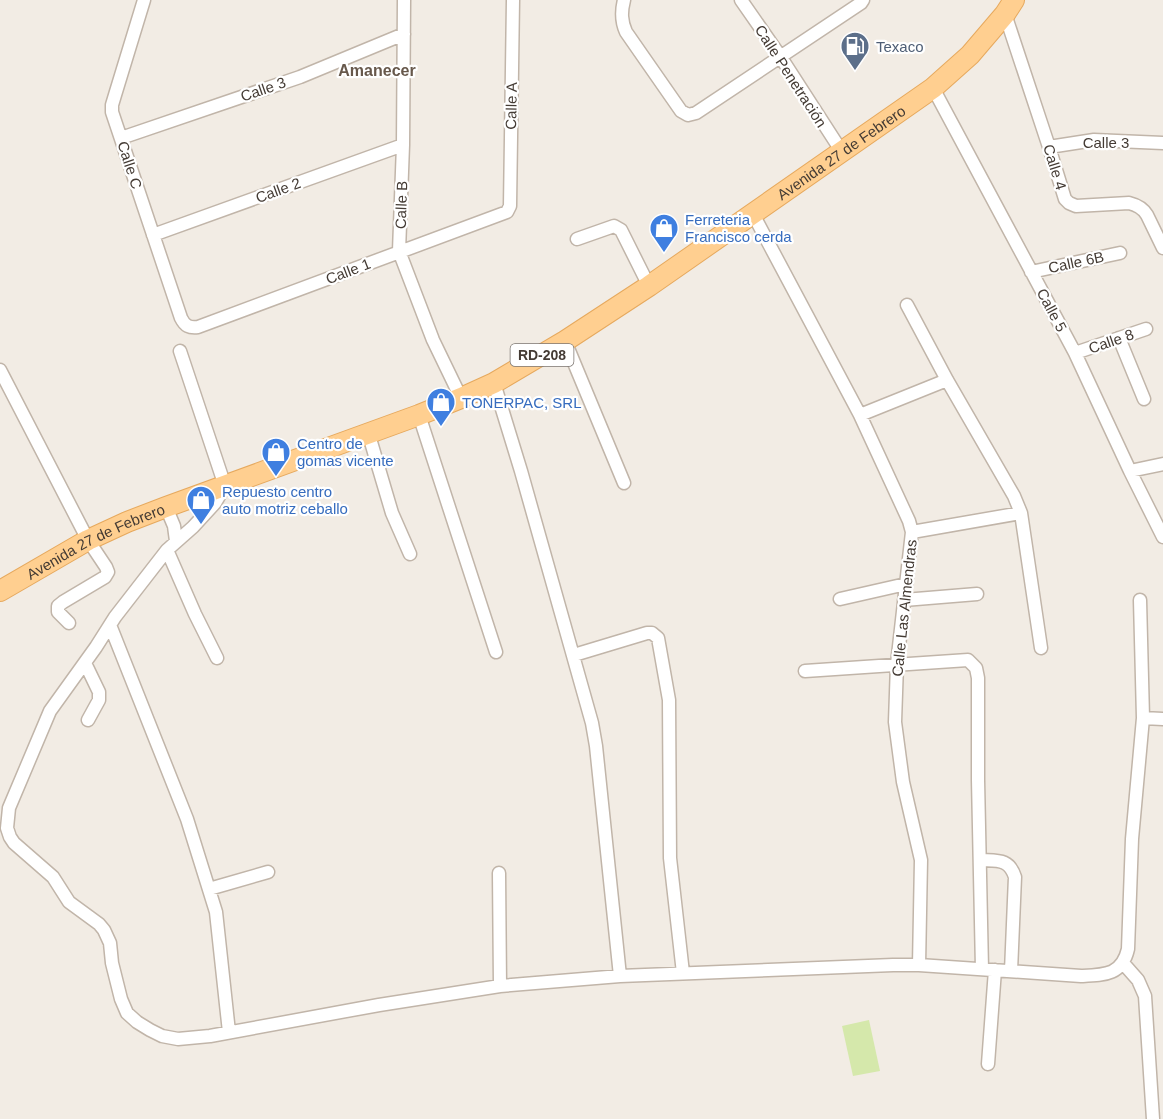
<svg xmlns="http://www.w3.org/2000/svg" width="1163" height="1119" font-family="Arial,sans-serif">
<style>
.green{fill:#d5e8ab}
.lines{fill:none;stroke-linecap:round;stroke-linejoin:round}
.street-casing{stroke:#c1b5a9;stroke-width:15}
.primary-casing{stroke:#e6a95e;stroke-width:22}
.street{stroke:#fff;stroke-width:12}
.primary{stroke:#ffcf90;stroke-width:20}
.labels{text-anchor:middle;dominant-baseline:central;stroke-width:4.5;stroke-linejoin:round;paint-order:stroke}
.shield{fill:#fff;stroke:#7c7671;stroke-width:1.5}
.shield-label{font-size:14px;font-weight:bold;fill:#443b34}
.service-label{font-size:15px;fill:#4e5e75;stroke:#fff;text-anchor:start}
.street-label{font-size:15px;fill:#443b34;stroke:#fff}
.shop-label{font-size:15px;fill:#366cbe;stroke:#fff;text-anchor:start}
.neighbourhood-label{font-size:16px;font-weight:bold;fill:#67584b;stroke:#fff}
</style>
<rect width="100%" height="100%" fill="#f2ece4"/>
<!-- green -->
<path class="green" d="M 869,1020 L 880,1071 L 853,1076 L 842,1026 Z"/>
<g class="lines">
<!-- street casing -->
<g class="street-casing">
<path id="street" d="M 144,0 L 115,95 L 112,105 L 112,112 L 181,318 C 185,326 189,328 198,327 L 507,212 L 510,206 L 513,0
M 404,0 L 403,145 L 399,251 L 433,340 L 461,398
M 624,0 C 621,12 621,21 626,32 L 681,111 L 688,115 L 696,113 L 861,3 L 863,0
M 741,0 L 780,56 L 842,152
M 1005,14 L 1049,147 L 1065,199 L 1069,203 L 1076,206 L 1129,203 C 1137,205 1143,208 1147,215 L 1163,248
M 933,88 L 1075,353 L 1130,471 L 1163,537
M 121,138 L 300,77 L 404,34
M 1049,147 L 1094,140 L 1163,143
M 753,214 L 860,415 L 909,521 L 912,532 L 897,664 L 895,722 L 903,782 L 921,860 L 919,965
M 153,235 L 403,145
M 577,239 L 614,226 L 621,230 L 649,286
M 1031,272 L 1120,253
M 907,305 L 947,380 L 1014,496 L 1021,513 L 1041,648
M 1119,338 L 1144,399
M 565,341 L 624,483
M 180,351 L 225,486 L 215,503 L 193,527 L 167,550 L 115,617 L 96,647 L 50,711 L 9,808 L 7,828 L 10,837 L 14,843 L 53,877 L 69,902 L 99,924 L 104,930 L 110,943 L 112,963 L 121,999 L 127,1013 L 137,1022 L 150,1030 L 162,1036 L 178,1039 L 210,1036 L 379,1005 L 500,986 L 620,976 L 893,965 L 919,965 L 1081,976 C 1105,975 1122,975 1128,949 L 1132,839 L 1143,718 L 1140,600
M 1075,353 L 1146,329
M 0,370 L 88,540 L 106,567 L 108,572 L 105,577 L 63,602 L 58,606 L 58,612 L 69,623
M 494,383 L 521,471 L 592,723 L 596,746 L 620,976
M 419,415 L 496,652
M 860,415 L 947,380
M 368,432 L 392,513 L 410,554
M 1130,471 L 1163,464
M 166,507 L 174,526 L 176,541
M 912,532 L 1021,513
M 167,550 L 195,614 L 217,658
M 840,599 L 906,584
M 904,600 L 977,594
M 110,625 L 187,819 L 216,912 L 229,1032
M 574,655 L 647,633 L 652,633 L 658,638 L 669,700 L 670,858 L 683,973
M 85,663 L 99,692 L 99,700 L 88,720
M 805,671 L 968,660 L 976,668 L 978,678 L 978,780 L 982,969
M 1143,718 L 1163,719
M 980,860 C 997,861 1009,858 1015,877 L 1011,971
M 499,873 L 500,986
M 209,889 L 268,872
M 1123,963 L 1138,980 L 1145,996 L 1153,1119
M 988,1064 L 995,970"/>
</g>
<!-- primary casing -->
<g class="primary-casing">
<g id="primary">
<path id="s1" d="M 0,591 L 88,540 L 127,522 L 166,507 L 419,415 L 461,398 L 494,383 L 565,341 L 649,286 L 933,88 L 970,55 L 1005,14 L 1014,0"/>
</g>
</g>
<!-- street -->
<use href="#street" class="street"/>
<!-- primary -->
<use href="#primary" class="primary"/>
</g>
<!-- icons -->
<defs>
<g id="fuel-pin" transform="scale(1.5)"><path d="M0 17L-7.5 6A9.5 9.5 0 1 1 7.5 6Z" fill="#5c6f8a" stroke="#fff"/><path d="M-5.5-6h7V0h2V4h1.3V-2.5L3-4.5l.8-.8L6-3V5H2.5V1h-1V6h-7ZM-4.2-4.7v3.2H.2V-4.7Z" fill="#fff"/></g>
<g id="shop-pin" transform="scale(1.5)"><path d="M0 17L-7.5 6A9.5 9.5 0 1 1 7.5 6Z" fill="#3f7fe0" stroke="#fff"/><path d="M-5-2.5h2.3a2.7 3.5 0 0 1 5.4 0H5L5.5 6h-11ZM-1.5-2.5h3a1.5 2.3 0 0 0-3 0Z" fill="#fff"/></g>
</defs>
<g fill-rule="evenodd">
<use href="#fuel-pin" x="855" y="46"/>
<use href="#shop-pin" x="664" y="228"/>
<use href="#shop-pin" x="441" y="402"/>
<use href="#shop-pin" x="276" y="452"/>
<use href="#shop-pin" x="201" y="500"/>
</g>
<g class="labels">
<!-- shield labels -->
<rect class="shield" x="510.5" y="344" width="63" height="22" rx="4.5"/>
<g class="shield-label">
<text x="542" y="355">RD-208</text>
</g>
<!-- service labels -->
<g class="service-label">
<text x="876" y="46">Texaco</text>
</g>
<!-- street labels -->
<g class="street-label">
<text transform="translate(791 76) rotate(57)">Calle Penetración</text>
<text transform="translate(263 89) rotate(-19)">Calle 3</text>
<text transform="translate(511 106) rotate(-89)">Calle A</text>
<text x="1106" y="142">Calle 3</text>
<text stroke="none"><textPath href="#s1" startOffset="954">Avenida 27 de Febrero</textPath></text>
<text transform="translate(130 165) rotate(72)">Calle C</text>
<text transform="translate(1055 167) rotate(73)">Calle 4</text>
<text transform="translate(278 190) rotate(-20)">Calle 2</text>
<text transform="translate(401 205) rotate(-88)">Calle B</text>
<text transform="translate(1076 262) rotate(-12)">Calle 6B</text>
<text transform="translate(348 271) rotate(-21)">Calle 1</text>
<text transform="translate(1052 310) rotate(62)">Calle 5</text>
<text transform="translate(1111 341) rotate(-19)">Calle 8</text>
<text stroke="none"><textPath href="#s1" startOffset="108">Avenida 27 de Febrero</textPath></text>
<text transform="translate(904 608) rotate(-84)">Calle Las Almendras</text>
</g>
<!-- shop labels -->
<g class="shop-label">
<text x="685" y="219">Ferreteria<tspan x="685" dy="17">Francisco cerda</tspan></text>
<text x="462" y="402">TONERPAC, SRL</text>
<text x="297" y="443">Centro de<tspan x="297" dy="17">gomas vicente</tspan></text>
<text x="222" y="491">Repuesto centro<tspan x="222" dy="17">auto motriz ceballo</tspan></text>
</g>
<!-- neighbourhood labels -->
<g class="neighbourhood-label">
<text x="377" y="70">Amanecer</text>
</g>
</g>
</svg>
